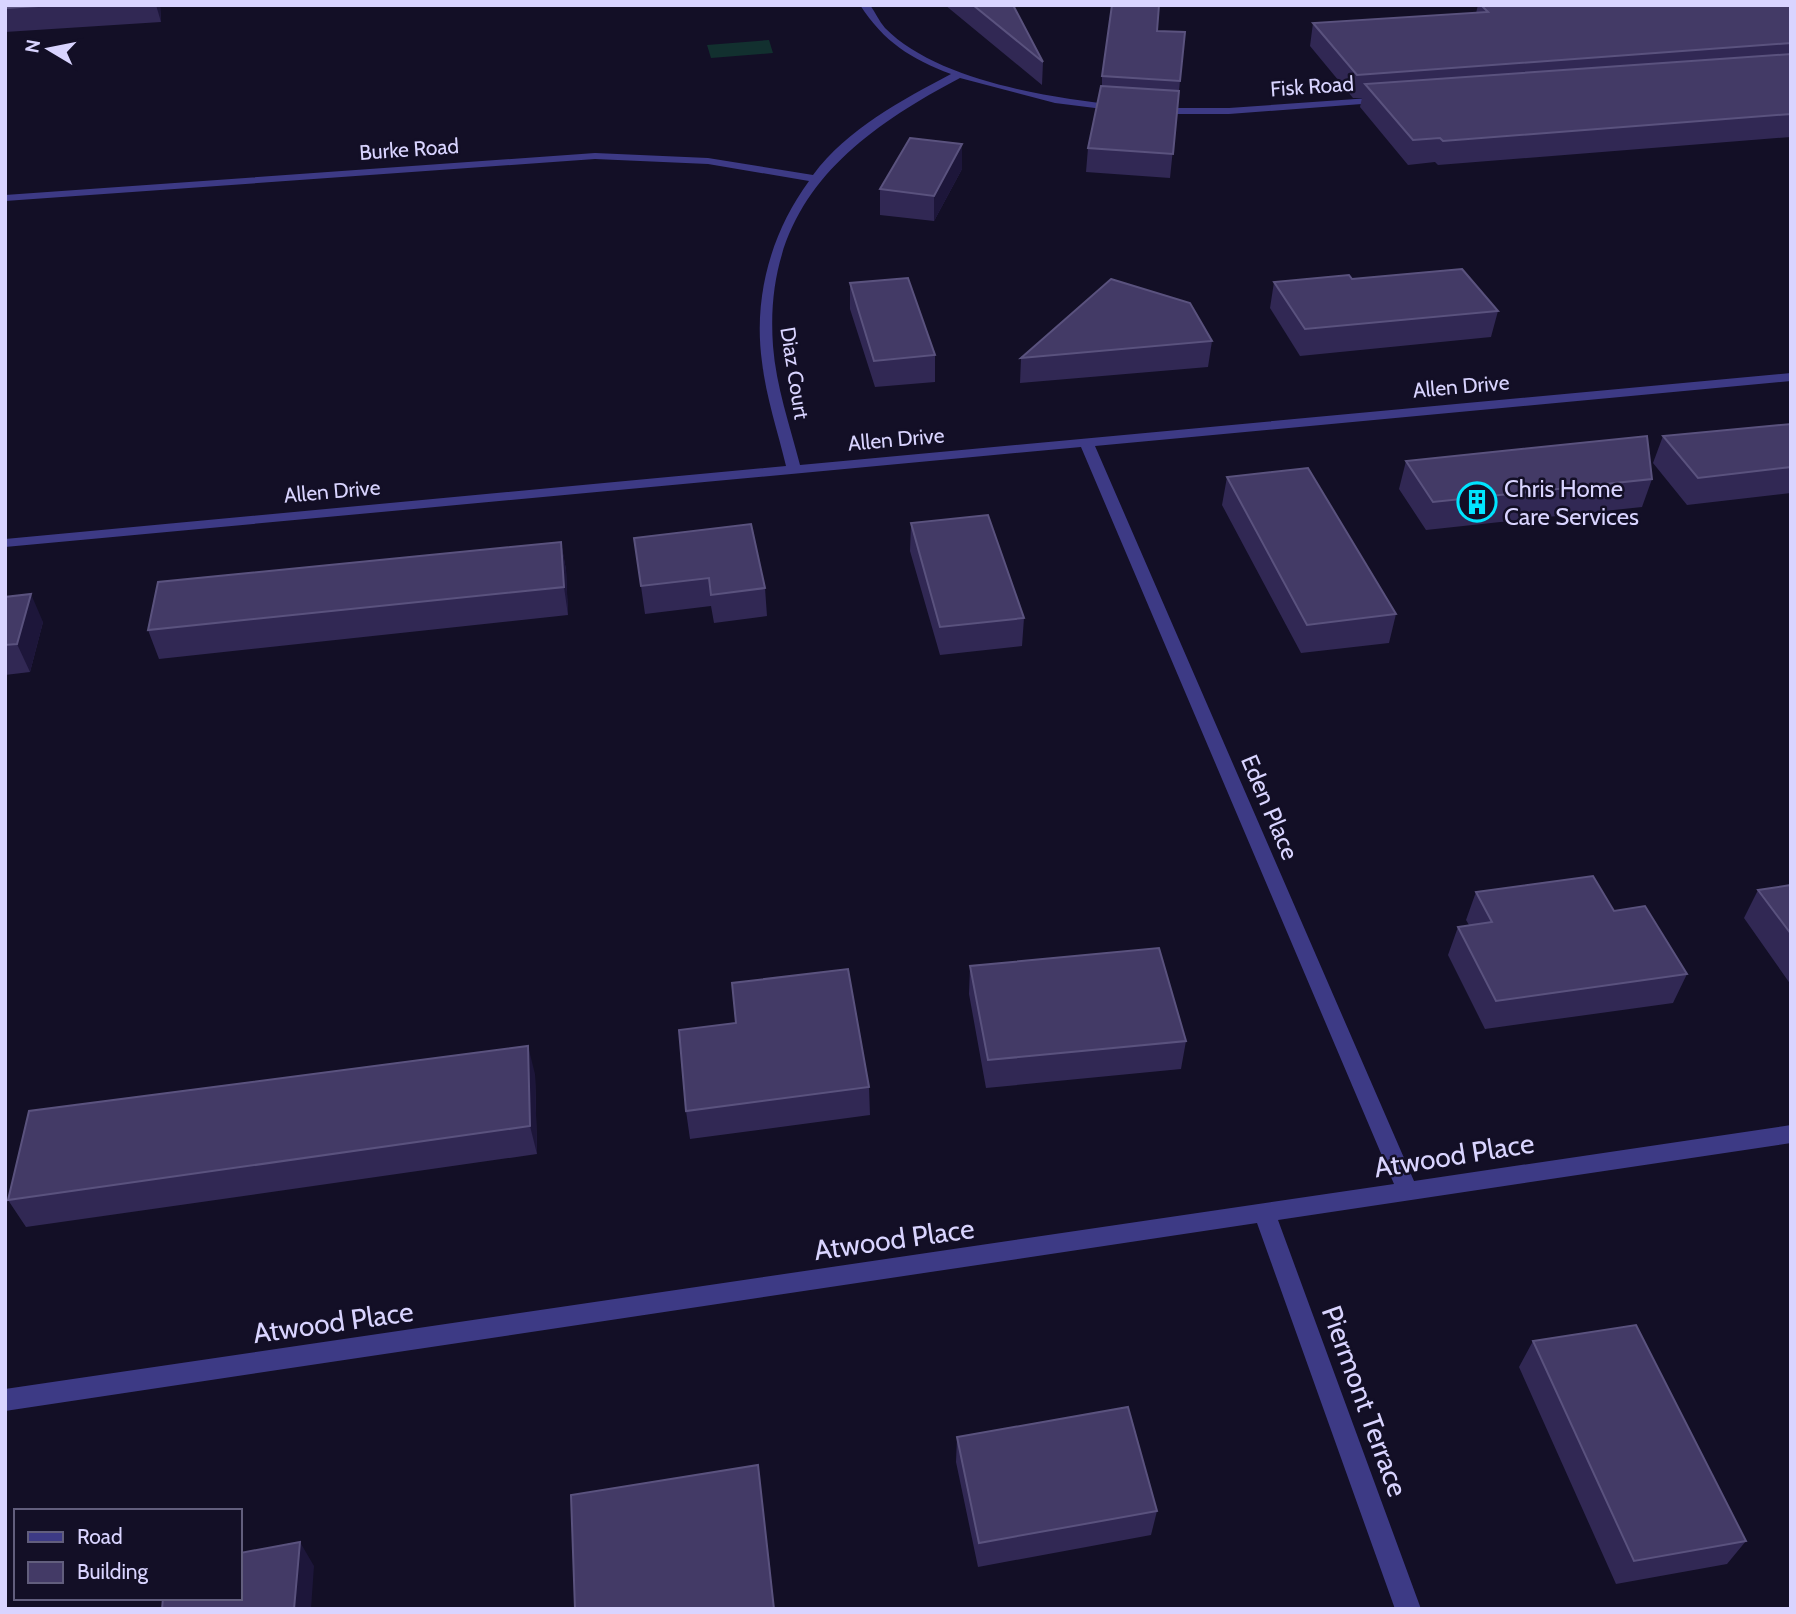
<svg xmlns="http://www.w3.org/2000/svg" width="1796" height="1614" font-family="Cabin,sans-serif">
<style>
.green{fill:#12302f}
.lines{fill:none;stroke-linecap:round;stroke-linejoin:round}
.minor{fill:#3d3a85;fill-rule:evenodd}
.wall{fill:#312854}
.shaded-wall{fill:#1d163a}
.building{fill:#433a66;stroke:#5a527e;stroke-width:2}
.labels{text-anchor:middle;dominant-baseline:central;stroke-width:5;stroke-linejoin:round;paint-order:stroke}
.far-street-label{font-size:21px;fill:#d9d4ff;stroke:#130f26}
.poi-label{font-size:24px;fill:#d9d4ff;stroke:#130f26;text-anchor:start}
.street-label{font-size:24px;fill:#d9d4ff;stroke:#130f26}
.near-street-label{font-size:28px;fill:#d9d4ff;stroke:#130f26}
</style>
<rect width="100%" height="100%" fill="#130f26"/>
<!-- green -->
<path class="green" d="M 769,40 L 773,53 L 711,58 L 707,45 Z"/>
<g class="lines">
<!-- minor -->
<path class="minor" d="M 860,5 L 870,5 C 875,12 879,21 885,28 C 936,80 1049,98 1119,105 L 1124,108 L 1119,111 L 1055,103 L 960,78 C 848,137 763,206 773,346 C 776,386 790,426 800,465 L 1791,373 L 1791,381 L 1095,446 L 1414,1181 L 1791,1125 L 1791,1143 L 1278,1220 L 1421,1609 L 1395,1609 L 1257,1223 L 5,1411 L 5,1389 L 1394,1184 L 1081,447 L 5,547 L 5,539 L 786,466 C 778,432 766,397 762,362 C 753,297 771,233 809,181 L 708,164 L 595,159 L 5,201 L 5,195 L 595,153 L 708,158 L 813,175 C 847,129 902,100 951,74 C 911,59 884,42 860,5 Z
M 1384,97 L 1389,100 L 1388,102 L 1229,114 L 1153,114 L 1148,111 L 1153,108 L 1229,108 Z"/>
</g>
<!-- wall -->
<path class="wall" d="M 5,5 L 160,5 L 161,22 L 5,32 Z
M 945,5 L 1013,5 L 1043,62 L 1042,85 Z
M 1478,5 L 1791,5 L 1791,137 L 1438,165 L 1435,162 L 1408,165 L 1360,107 L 1362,98 L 1353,98 L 1310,46 L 1313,23 L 1476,13 Z
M 1157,31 L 1185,32 L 1170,178 L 1086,172 L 1088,148 L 1102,86 L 1102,76 Z
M 962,169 L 934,221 L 880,215 L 880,189 Z
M 1352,279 L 1498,311 L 1491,337 L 1300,356 L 1270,308 L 1274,282 Z
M 850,283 L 935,355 L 935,382 L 875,387 L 850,309 Z
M 1212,341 L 1208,367 L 1020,383 L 1021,358 Z
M 1791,424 L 1791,493 L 1687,505 L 1653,463 L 1663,436 Z
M 1406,461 L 1652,479 L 1642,507 L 1426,530 L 1399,489 Z
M 1227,477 L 1396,614 L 1389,643 L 1301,653 L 1222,505 Z
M 911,523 L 1024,618 L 1022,646 L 940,655 L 910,551 Z
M 634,538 L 765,588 L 767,616 L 714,623 L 711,606 L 645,614 Z
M 561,542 L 566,570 L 568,615 L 159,659 L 148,630 Z
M 5,597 L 43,622 L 30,672 L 5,675 Z
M 1791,885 L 1791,985 L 1744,918 L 1758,890 Z
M 1476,892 L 1614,911 L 1687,974 L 1673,1003 L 1485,1029 L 1448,955 L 1458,927 L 1469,925 L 1466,920 Z
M 970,966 L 1186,1041 L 1181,1069 L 986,1088 L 969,994 Z
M 535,1074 L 537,1154 L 26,1227 L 8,1200 Z
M 869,1087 L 870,1115 L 690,1139 L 686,1111 Z
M 1533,1341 L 1746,1541 L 1727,1564 L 1616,1584 L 1519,1367 Z
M 957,1437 L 1157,1511 L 1151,1535 L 978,1567 L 956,1462 Z"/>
<!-- shaded-wall -->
<path class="shaded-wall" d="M 156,5 L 160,5 L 161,22 Z
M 962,144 L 962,169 L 934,221 L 934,196 Z
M 561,542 L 566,570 L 568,615 L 564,587 Z
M 31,594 L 43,622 L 30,672 L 17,644 Z
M 528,1046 L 535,1074 L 537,1154 L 530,1126 Z
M 300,1542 L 314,1566 L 311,1609 L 294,1609 Z"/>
<!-- building -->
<path class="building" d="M 5,5 L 56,5 L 5,8 Z
M 973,5 L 1013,5 L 1043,62 Z
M 1112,5 L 1159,5 L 1157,31 L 1185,32 L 1180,81 L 1102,76 Z
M 1481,5 L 1791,5 L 1791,43 L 1357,75 L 1313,23 L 1488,12 Z
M 1791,54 L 1791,114 L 1443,141 L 1440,138 L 1413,140 L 1365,84 Z
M 1101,86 L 1179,91 L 1173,154 L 1088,148 Z
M 910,138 L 962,144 L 934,196 L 880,189 Z
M 1462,269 L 1498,311 L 1305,329 L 1274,282 L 1349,275 L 1352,279 Z
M 908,278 L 935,355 L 874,361 L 850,283 Z
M 1111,279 L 1190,303 L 1212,341 L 1021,358 Z
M 1791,424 L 1791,467 L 1698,478 L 1663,436 Z
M 1647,436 L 1652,479 L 1433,502 L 1406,461 Z
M 1308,468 L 1396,614 L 1307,625 L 1227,477 Z
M 988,515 L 1024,618 L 940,627 L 911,523 Z
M 751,524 L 765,588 L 711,595 L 709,578 L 641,586 L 634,538 Z
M 561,542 L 564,587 L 148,630 L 158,582 Z
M 31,594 L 17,644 L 5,645 L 5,597 Z
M 1593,876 L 1614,911 L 1645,906 L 1687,974 L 1496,1001 L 1458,927 L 1492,922 L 1476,892 Z
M 1791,885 L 1791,934 L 1758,890 Z
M 1159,948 L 1186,1041 L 988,1060 L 970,966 Z
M 848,969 L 869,1087 L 686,1111 L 679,1030 L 736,1023 L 732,983 Z
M 528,1046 L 530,1126 L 8,1200 L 29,1111 Z
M 1636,1325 L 1746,1541 L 1634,1561 L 1533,1341 Z
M 1128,1407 L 1157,1511 L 979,1543 L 957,1437 Z
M 758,1465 L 774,1609 L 575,1609 L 571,1495 Z
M 300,1542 L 294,1609 L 162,1609 L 163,1598 L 240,1598 L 240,1553 Z"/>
<!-- icons -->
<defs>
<g id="building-ring" transform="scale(2.0125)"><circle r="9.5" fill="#130f26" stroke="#00e5ff" stroke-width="1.5"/><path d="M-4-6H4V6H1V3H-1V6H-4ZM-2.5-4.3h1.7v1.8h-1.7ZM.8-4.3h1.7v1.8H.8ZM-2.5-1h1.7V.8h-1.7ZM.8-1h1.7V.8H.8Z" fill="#00e5ff"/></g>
</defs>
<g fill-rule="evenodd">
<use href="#building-ring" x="1477" y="502"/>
</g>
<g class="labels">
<!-- far-street labels -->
<g class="far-street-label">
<text transform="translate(1312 86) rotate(-4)">Fisk Road</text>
<text transform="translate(409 149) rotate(-4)">Burke Road</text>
<text transform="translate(795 373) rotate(81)">Diaz Court</text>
<text transform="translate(1461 386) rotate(-5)">Allen Drive</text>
<text transform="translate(896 439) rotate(-5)">Allen Drive</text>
<text transform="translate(332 491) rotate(-5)">Allen Drive</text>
</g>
<!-- poi labels -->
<g class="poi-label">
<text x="1504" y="488">Chris Home<tspan x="1504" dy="28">Care Services</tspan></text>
</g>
<!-- street labels -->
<g class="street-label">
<text transform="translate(1270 807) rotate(67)">Eden Place</text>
</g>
<!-- near-street labels -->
<g class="near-street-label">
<text transform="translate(1454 1155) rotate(-9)">Atwood Place</text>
<text transform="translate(894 1239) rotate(-8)">Atwood Place</text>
<text transform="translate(333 1322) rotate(-8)">Atwood Place</text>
<text transform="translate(1365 1401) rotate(70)">Piermont Terrace</text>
</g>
</g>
<!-- border -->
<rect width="1796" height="1614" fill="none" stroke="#d9d4ff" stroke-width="14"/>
<!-- legend -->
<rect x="14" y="1509" width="228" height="91" fill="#130f26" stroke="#625e7d" stroke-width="2"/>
<rect x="28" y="1532" width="35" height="10" fill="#3d3a85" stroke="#625e7d" stroke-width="2"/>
<text x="77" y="1544" font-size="21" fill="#d9d4ff">Road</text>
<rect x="28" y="1562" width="35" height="21" fill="#433a66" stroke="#625e7d" stroke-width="2"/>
<text x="77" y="1579" font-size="21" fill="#d9d4ff">Building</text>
<!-- north arrow -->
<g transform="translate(49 49) rotate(280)" stroke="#130f26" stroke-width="5" paint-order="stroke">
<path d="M0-5L12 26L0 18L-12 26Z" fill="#d9d4ff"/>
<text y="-10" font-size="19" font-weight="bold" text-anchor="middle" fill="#d9d4ff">N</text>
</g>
</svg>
